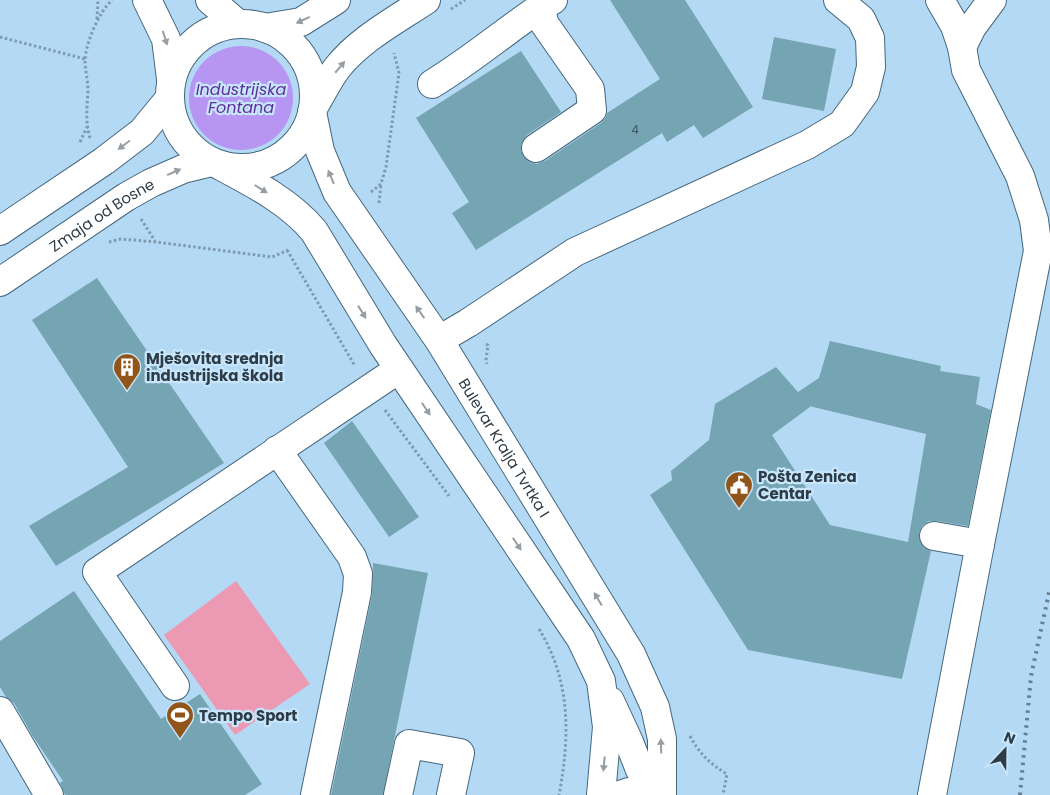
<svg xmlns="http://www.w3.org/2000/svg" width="1050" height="795" font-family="Poppins,sans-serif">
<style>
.green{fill:#ec99b3}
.water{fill:#b795f2}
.building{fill:#75a4b2;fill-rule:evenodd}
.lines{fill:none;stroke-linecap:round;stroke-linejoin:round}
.minor-casing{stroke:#45677e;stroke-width:30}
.major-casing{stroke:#45677e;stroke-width:30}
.path{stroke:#7e9aaf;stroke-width:3;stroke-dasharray:2.5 2.5;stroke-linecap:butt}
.minor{stroke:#fff;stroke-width:28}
.major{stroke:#fff;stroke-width:28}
.rail{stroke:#667e90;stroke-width:4;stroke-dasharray:2.5 5;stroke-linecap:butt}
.oneway{fill:#969ea3}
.labels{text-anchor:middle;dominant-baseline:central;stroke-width:4.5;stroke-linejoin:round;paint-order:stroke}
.number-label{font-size:12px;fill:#3f5662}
.street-label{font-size:15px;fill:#2d3c47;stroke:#c7e5fb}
.poi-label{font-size:15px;font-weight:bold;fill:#2d3c47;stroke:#c7e5fb;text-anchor:start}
.water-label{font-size:16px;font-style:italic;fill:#5d2e98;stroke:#c7e5fb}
</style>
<rect width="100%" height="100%" fill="#b4d9f4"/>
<!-- green -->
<path class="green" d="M 236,581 L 310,684 L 235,735 L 164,635 Z"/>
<!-- water -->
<path class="water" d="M189 98a52 52 0 1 1 104 0a52 52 0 1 1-104 0Z"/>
<!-- building -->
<path class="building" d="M 610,0 L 685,0 L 753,107 L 703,138 L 694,125 L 667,142 L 662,133 L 476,250 L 452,213 L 469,202 L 416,118 L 521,51 L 561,112 L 527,135 L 522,142 L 521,150 L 523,156 L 529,162 L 537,164 L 545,161 L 601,123 L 606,117 L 607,113 L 660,79 Z
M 774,37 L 836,49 L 824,111 L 762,99 Z
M 97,278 L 224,463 L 56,566 L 29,526 L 128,467 L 32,320 Z
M 830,341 L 941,366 L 940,371 L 980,377 L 976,404 L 991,410 L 968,526 L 937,521 L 929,521 L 922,526 L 919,533 L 920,542 L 924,548 L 931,551 L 902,679 L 748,650 L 650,495 L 672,480 L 671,471 L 709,440 L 715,404 L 776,367 L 798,392 L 819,378 ZM 809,406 L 926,434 L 908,542 L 830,525 L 772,435 L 810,407 Z
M 352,421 L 419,517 L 389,537 L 324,443 Z
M 373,563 L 428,573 L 383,795 L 331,795 L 372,595 Z
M 74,591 L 161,719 L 200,694 L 262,784 L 245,795 L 65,795 L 60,783 L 63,781 L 32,735 L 14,703 L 6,697 L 0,687 L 0,641 Z"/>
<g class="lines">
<!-- minor casing -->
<g class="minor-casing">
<g id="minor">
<path d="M 147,0 L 166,39 L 171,79"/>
<path d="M 210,0 L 238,24"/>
<path d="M 940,0 L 955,26 L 962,47 L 966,70 L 1020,176 L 1034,220 L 1038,251 L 980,544"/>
<path d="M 962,47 L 972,27 L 992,0"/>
<path d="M 432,84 C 470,61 504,32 541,7"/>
<path id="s1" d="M 312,112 L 320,151 L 337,192 L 439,340 L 631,654 L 655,707 L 662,739 L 662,795"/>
<path d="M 536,148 L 592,110 L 590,89 L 544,23 L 541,7 L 553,0"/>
<path d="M 219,165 C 253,183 290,202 314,231 L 383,345 L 581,639 L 601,681 L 607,727 L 601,795"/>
<path d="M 439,340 L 468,323 L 575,252 L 807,145 L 842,124 L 865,92 L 871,67 L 870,38 L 861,19 L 838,0"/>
<path d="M 277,450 L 352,557 L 358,574 L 357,592 L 315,795"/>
<path d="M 175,686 L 97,572 L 399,369"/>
<path d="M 610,701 L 629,742 L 640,770 L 662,795"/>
<path d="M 0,711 L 49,795"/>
<path d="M 398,795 L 409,744 L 460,753 L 451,795"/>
<path d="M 620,795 L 629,792 L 655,795"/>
<path d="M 932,795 L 980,544 L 934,536"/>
</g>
</g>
<!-- major casing -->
<g class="major-casing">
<g id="major">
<circle cx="242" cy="96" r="72"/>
<path d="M 265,28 L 301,22 L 336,0"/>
<path d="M 313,108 C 321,95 328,80 337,68 C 360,39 396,20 426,0"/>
<path d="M 0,231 L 104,161 L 142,132 L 170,98"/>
<path id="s2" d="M 0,282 L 126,197 L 151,183 L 183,169 L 212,162"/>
</g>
</g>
<!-- path -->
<path class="path" d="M 451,9 L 465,0
M 97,19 L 98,0
M 0,37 L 85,59
M 90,138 C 85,122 87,107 88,91 C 88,80 85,70 85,60 C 86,42 99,12 112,0
M 80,142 L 87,127
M 371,192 L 381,184 L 386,167 L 399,73 L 394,53
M 379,203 L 381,184
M 141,219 L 155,241
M 109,242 L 121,239 L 156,242 L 272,257 L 288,250
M 287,250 L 355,366
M 486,344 L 488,345 L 486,360 L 487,364
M 385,410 L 449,496
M 539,629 C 571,681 570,737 559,795
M 690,736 C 699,753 710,764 727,774 L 723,795"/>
<!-- minor -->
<use href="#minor" class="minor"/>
<!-- major -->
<use href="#major" class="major"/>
<!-- rail -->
<path class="rail" d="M 1020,795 L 1031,676 L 1050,588"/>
</g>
<!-- one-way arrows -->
<defs><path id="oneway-solid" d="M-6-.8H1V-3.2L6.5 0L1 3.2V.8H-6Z" transform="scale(1.25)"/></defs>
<g class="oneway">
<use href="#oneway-solid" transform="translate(303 20) rotate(155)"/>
<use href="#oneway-solid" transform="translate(165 38) rotate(72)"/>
<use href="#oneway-solid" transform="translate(340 67) rotate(-50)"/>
<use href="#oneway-solid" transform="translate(124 145) rotate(143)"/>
<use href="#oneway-solid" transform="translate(174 172) rotate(-24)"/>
<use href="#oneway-solid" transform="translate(331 177) rotate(-113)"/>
<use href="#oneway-solid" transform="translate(261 189) rotate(32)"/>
<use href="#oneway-solid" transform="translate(362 312) rotate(58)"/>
<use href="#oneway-solid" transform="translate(420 312) rotate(-125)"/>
<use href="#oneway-solid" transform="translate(426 409) rotate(56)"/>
<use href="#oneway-solid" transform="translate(517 544) rotate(56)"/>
<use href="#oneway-solid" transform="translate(598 599) rotate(-121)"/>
<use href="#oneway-solid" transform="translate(661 746) rotate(-92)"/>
<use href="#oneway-solid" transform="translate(604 764) rotate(95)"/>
</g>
<!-- icons -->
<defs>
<g id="building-pin" transform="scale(1.4375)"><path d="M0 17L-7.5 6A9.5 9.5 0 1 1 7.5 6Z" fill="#925519" stroke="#c7e5fb"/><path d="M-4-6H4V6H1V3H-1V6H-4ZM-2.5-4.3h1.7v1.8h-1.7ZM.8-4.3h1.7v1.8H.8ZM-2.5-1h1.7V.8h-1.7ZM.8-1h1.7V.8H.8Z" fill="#fff"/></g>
<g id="civic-pin" transform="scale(1.4375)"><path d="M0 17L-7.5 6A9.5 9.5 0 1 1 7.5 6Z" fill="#925519" stroke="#c7e5fb"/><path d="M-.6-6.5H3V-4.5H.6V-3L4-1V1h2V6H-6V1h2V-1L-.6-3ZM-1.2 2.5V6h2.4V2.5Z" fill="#fff"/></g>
<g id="stadium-pin" transform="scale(1.4375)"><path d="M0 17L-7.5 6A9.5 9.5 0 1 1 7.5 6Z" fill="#925519" stroke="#c7e5fb"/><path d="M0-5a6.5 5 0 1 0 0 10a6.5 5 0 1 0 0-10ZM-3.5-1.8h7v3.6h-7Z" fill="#fff"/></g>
</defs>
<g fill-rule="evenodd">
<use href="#building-pin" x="127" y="367"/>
<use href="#civic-pin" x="739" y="485"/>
<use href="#stadium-pin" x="180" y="715"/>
</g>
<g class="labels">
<!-- number labels -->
<g class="number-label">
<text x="635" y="129">4</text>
</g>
<!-- street labels -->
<g class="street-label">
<text stroke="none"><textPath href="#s2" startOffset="122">Zmaja od Bosne</textPath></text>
<text stroke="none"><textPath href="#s1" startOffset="390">Bulevar Kralja Tvrtka I</textPath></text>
</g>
<!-- poi labels -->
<g class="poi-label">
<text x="146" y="358">Mješovita srednja<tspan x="146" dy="17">industrijska škola</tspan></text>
<text x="758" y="476">Pošta Zenica<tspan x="758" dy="17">Centar</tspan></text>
<text x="199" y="715">Tempo Sport</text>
</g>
<!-- water labels -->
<g class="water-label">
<text x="241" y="89">Industrijska<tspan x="241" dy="18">Fontana</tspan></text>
</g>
</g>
<!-- north arrow -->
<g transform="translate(1005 750) rotate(22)" stroke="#c7e5fb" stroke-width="4" paint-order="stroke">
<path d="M0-4L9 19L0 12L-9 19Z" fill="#2d3c47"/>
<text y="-8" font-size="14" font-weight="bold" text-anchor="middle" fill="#2d3c47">N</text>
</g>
</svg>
